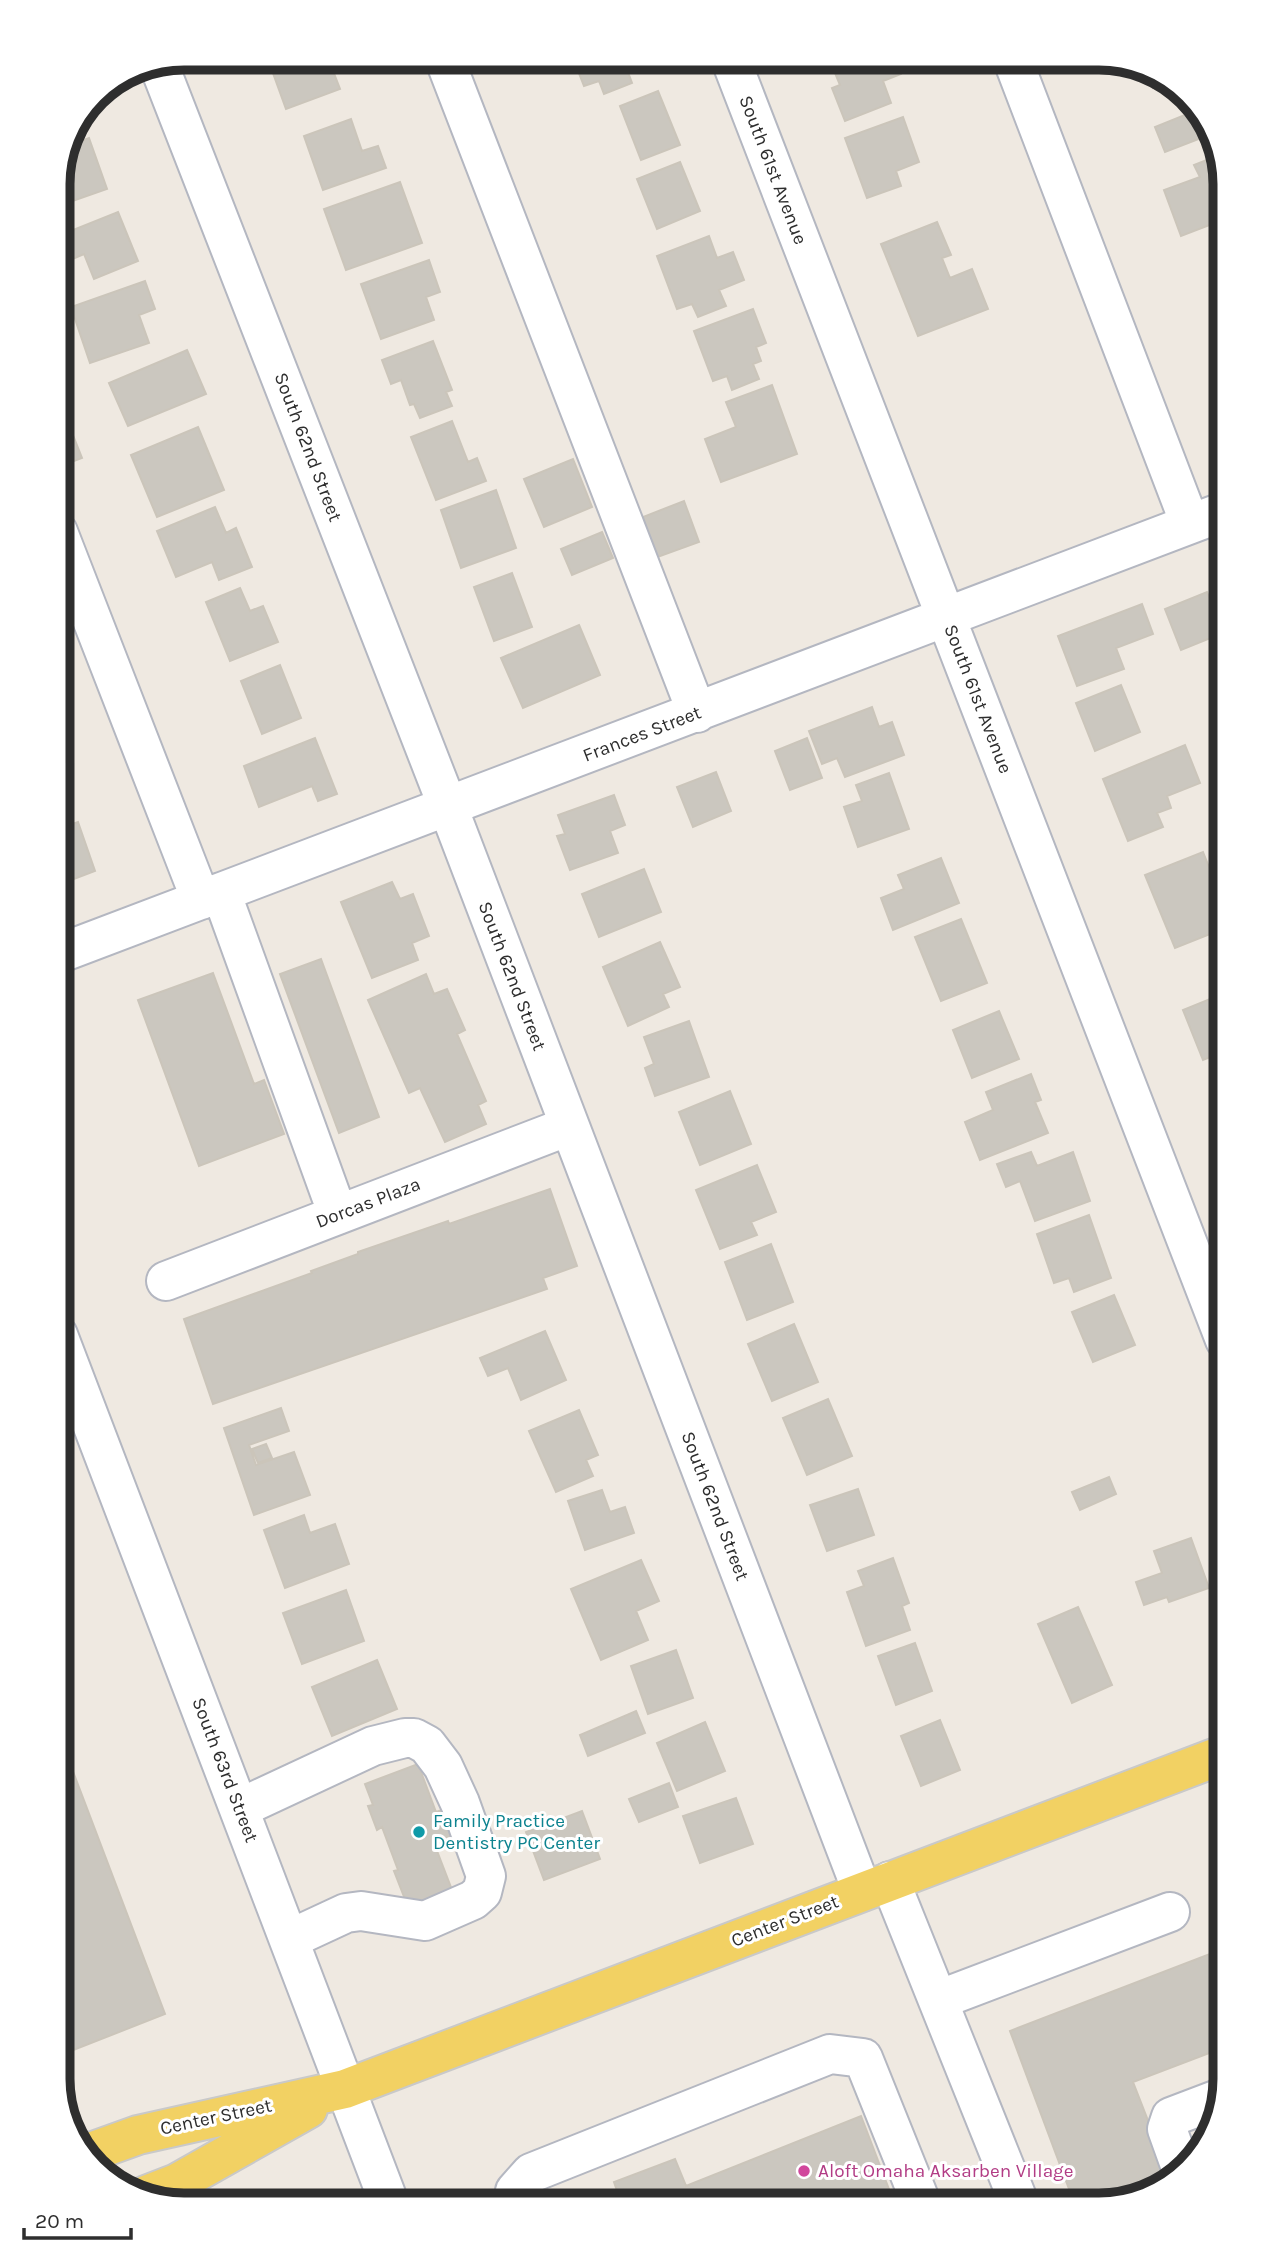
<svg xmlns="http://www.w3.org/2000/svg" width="1283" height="2263" font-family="Karla,sans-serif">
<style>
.building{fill:#cbc7bf;stroke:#cbc5ba;stroke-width:2}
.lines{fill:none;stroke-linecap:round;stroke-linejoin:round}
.minor-casing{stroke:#b4b7c1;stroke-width:42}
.major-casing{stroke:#c9c9c9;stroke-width:42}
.minor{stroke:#fff;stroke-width:38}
.major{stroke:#f2d163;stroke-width:38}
.culture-dot{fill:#0f9aa8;stroke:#fff;stroke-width:2.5}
.hotel-dot{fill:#d1479c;stroke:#fff;stroke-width:2.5}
.labels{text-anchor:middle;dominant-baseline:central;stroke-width:6;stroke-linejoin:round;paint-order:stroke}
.street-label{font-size:19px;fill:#2e2e2e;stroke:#fff}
.culture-label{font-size:19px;fill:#0d838f;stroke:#fff;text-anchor:start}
.hotel-label{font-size:19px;fill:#b23c85;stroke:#fff;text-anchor:start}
.rim{fill:none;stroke:#2e2e2e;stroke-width:9}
</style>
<rect width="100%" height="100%" fill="#efe9e1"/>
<!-- building -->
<path class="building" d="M 280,58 L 308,58 L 312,70 L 330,63 L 340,89 L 286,109 L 269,62 Z
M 573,58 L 648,58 L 626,67 L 632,83 L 604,94 L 599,81 L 584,86 Z
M 860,58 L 881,58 L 883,63 L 895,58 L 901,74 L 883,81 L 891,103 L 845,121 L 832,88 L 840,85 L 833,68 Z
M 1147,73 L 1170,82 L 1153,88 Z
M 658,91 L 680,145 L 641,160 L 620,106 Z
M 1181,91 L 1214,133 L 1165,152 L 1155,127 L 1185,115 L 1176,93 Z
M 903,117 L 919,162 L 896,171 L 901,186 L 867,198 L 845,138 Z
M 351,119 L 362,151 L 378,146 L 386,168 L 323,190 L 304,136 Z
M 89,138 L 107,189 L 64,204 L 58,187 L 58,176 L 73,144 Z
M 1219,155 L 1225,184 L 1225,219 L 1181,236 L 1164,190 L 1200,177 L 1194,165 Z
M 680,162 L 700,211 L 657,229 L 637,179 Z
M 400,182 L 422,243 L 346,270 L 324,209 Z
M 118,212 L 138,261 L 94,279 L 84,254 L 68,261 L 58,236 Z
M 937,222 L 951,255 L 942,258 L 950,278 L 972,269 L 988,309 L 918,336 L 881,244 Z
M 709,236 L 717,258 L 733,252 L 744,280 L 719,290 L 726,306 L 698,317 L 692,304 L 677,309 L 657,256 Z
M 429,260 L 440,292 L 426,297 L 434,320 L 381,339 L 361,284 Z
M 145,281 L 155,309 L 139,315 L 149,343 L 90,363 L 71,307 Z
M 753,309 L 766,343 L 756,347 L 761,361 L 753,364 L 759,379 L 732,390 L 727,376 L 713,381 L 694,331 Z
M 433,341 L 452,390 L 446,392 L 452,406 L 420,418 L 414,404 L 410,405 L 401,380 L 391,384 L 382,360 Z
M 187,350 L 206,394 L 128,426 L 109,383 Z
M 772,385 L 797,454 L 721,482 L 705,439 L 736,427 L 726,402 Z
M 65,415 L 82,458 L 58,467 L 58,417 Z
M 452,421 L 468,462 L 477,458 L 486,481 L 436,500 L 411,437 Z
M 198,427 L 224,490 L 157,517 L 131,455 Z
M 573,459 L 592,507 L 544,527 L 524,479 Z
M 496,490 L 516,548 L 461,568 L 441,510 Z
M 684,501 L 699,542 L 652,559 L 638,519 Z
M 215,507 L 226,533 L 236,528 L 252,567 L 219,580 L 212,562 L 176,577 L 157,531 Z
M 602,532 L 613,558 L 572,575 L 561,549 Z
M 512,573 L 532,627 L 494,641 L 474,587 Z
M 240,588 L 250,611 L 263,606 L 278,642 L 230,661 L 206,602 Z
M 1207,592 L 1223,633 L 1181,650 L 1165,609 Z
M 1142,604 L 1153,634 L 1116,648 L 1124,669 L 1077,686 L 1058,636 Z
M 579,625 L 600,675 L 523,708 L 501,658 Z
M 280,665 L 301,718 L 262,734 L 241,681 Z
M 1121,685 L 1140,732 L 1095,751 L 1076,703 Z
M 872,707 L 879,727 L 892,722 L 904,755 L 845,777 L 837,758 L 822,764 L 809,731 Z
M 315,738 L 337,794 L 318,801 L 312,786 L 259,807 L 244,766 Z
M 807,738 L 822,778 L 790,790 L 775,751 Z
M 1185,745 L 1200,783 L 1167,796 L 1171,808 L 1157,813 L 1163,827 L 1128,841 L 1103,779 Z
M 716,772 L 731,811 L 693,827 L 677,787 Z
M 889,773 L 909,829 L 858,847 L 844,807 L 862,801 L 856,785 Z
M 614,795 L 625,825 L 610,831 L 618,853 L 570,870 L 557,836 L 565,834 L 558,815 Z
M 78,822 L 95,871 L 58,885 L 58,829 Z
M 1203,852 L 1225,907 L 1225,928 L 1175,948 L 1145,875 Z
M 941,858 L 959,903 L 893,930 L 881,898 L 904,889 L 898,875 Z
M 644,869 L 661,912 L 599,937 L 582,894 Z
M 392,882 L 400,899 L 413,894 L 429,936 L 412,943 L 418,960 L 372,978 L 341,902 Z
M 961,919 L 987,983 L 941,1001 L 915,937 Z
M 660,942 L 680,987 L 663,994 L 669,1007 L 628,1026 L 603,967 Z
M 321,959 L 379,1117 L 339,1133 L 280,974 Z
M 213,973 L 254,1084 L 264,1080 L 284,1134 L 199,1166 L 138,1000 Z
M 426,974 L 434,994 L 447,989 L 465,1030 L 457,1034 L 486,1101 L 478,1105 L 486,1124 L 445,1142 L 420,1088 L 409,1093 L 368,1000 Z
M 1225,993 L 1225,1051 L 1203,1060 L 1183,1010 Z
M 999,1011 L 1019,1059 L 972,1078 L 953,1030 Z
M 689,1021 L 709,1077 L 655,1096 L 645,1068 L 654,1064 L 644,1037 Z
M 1031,1074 L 1041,1100 L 1035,1102 L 1048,1133 L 980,1160 L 965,1122 L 993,1110 L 986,1092 Z
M 730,1091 L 751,1144 L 700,1165 L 679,1112 Z
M 1031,1152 L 1037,1166 L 1073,1152 L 1090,1201 L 1035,1221 L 1020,1181 L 1006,1187 L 997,1164 Z
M 757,1165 L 776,1212 L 751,1222 L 757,1235 L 720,1249 L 696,1190 Z
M 550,1189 L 577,1266 L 543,1278 L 547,1289 L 213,1404 L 184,1319 L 312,1273 L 311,1271 L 358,1254 L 358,1252 L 448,1221 L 449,1224 Z
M 1089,1215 L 1111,1278 L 1074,1292 L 1069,1278 L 1054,1283 L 1037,1234 Z
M 771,1244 L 793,1302 L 747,1320 L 725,1262 Z
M 1114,1295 L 1135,1345 L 1093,1362 L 1072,1312 Z
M 794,1324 L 818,1382 L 772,1401 L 748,1344 Z
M 545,1331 L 566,1380 L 521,1400 L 508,1368 L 488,1376 L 480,1358 Z
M 828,1399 L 852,1456 L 807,1475 L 783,1418 Z
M 281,1408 L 289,1431 L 249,1445 L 256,1465 L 294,1452 L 310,1495 L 254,1515 L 224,1428 Z
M 579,1410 L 598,1455 L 586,1460 L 593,1476 L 556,1492 L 529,1431 Z
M 266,1444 L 272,1458 L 258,1463 L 252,1449 Z
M 1109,1477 L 1116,1494 L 1080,1510 L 1072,1492 Z
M 858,1489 L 874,1535 L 827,1551 L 810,1505 Z
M 602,1490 L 610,1512 L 625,1507 L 634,1533 L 585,1550 L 568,1501 Z
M 304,1515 L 310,1533 L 335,1524 L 349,1564 L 285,1588 L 264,1530 Z
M 1191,1538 L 1209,1588 L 1169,1602 L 1167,1597 L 1144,1605 L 1136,1582 L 1162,1573 L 1154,1551 Z
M 893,1558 L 909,1603 L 902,1606 L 910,1630 L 866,1646 L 847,1592 L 864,1586 L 858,1571 Z
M 641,1560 L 659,1601 L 636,1611 L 648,1640 L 601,1660 L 571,1589 Z
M 346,1590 L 364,1641 L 302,1664 L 283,1613 Z
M 1078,1607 L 1112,1685 L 1072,1703 L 1038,1624 Z
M 915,1643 L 932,1691 L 896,1705 L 878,1656 Z
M 676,1650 L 693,1698 L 648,1714 L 631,1666 Z
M 377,1660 L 397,1709 L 332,1736 L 312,1687 Z
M 636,1711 L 645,1733 L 588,1756 L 580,1735 Z
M 940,1720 L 960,1770 L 921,1786 L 901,1736 Z
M 705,1722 L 725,1771 L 677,1791 L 657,1743 Z
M 58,1732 L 165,2014 L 58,2056 Z
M 418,1764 L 436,1812 L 445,1809 L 455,1835 L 434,1843 L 452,1890 L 408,1907 L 394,1871 L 398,1870 L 382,1827 L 377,1830 L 368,1806 L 373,1805 L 365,1784 Z
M 669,1783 L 678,1807 L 639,1822 L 629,1799 Z
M 736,1798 L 753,1844 L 700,1863 L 683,1816 Z
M 582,1811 L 600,1859 L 544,1880 L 526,1832 Z
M 1215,1952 L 1225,1977 L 1225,2047 L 1133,2082 L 1170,2177 L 1147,2195 L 1099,2205 L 1075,2205 L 1010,2031 Z
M 861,2116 L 895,2205 L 622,2205 L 614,2182 L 675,2159 L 686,2186 Z"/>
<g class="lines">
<!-- minor casing -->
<g class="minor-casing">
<path id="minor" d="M 444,58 L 697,713
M 730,58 L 1225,1340
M 1012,58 L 1190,524
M 158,63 L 448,807 L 862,1891
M 58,532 L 201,900
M 221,892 L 338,1215
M 58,954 L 1225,511
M 166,1281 L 569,1126
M 58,1335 L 390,2205
M 240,1808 L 373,1746 L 405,1738 L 414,1738 L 427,1745 L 443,1766 L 460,1803 L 486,1876 L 482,1892 L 473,1900 L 425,1921 L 361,1911 L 346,1913 L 290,1939
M 890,1881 L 1020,2205
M 938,2000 L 1170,1912
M 1181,2168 L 1167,2129 L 1171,2117 L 1221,2098
M 513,2205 L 515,2191 L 531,2173 L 830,2054 L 863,2058 L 922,2205"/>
</g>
<!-- major casing -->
<g class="major-casing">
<path id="major" d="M 88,2153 L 138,2135 L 345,2089 L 1225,1754
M 146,2195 L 177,2183 L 308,2109"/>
</g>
<!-- minor -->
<use href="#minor" class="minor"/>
<!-- major -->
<use href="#major" class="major"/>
</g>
<!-- markers -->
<circle class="culture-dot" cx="419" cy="1832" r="7"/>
<circle class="hotel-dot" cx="804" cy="2171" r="7"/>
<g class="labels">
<!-- street labels -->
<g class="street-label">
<text transform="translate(773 170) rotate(69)">South 61st Avenue</text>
<text transform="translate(308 447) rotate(69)">South 62nd Street</text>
<text transform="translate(978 699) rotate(69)">South 61st Avenue</text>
<text transform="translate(642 734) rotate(-21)">Frances Street</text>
<text transform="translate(512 976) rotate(69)">South 62nd Street</text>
<text transform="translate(368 1203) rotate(-21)">Dorcas Plaza</text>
<text transform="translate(715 1506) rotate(69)">South 62nd Street</text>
<text transform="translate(225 1770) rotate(69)">South 63rd Street</text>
<text transform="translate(785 1921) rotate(-21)">Center Street</text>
<text transform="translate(216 2117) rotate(-12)">Center Street</text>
</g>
<!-- culture labels -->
<g class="culture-label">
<text x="433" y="1821">Family Practice<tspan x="433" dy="22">Dentistry PC Center</tspan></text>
</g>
<!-- hotel labels -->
<g class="hotel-label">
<text x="818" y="2171">Aloft Omaha Aksarben Village</text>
</g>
</g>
<!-- crop -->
<path d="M0 0H1283V2263H0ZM184 70H1099A114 114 0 0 1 1213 184V2079A114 114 0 0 1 1099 2193H184A114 114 0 0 1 70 2079V184A114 114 0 0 1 184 70Z" fill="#fff" fill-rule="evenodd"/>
<path class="rim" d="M184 70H1099A114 114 0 0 1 1213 184V2079A114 114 0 0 1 1099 2193H184A114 114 0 0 1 70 2079V184A114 114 0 0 1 184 70Z"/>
<!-- scale -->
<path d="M24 2228v10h107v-10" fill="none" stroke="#2e2e2e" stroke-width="3.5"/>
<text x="35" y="2228" font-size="21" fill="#2e2e2e" stroke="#ffffff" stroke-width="5" paint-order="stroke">20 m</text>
</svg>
